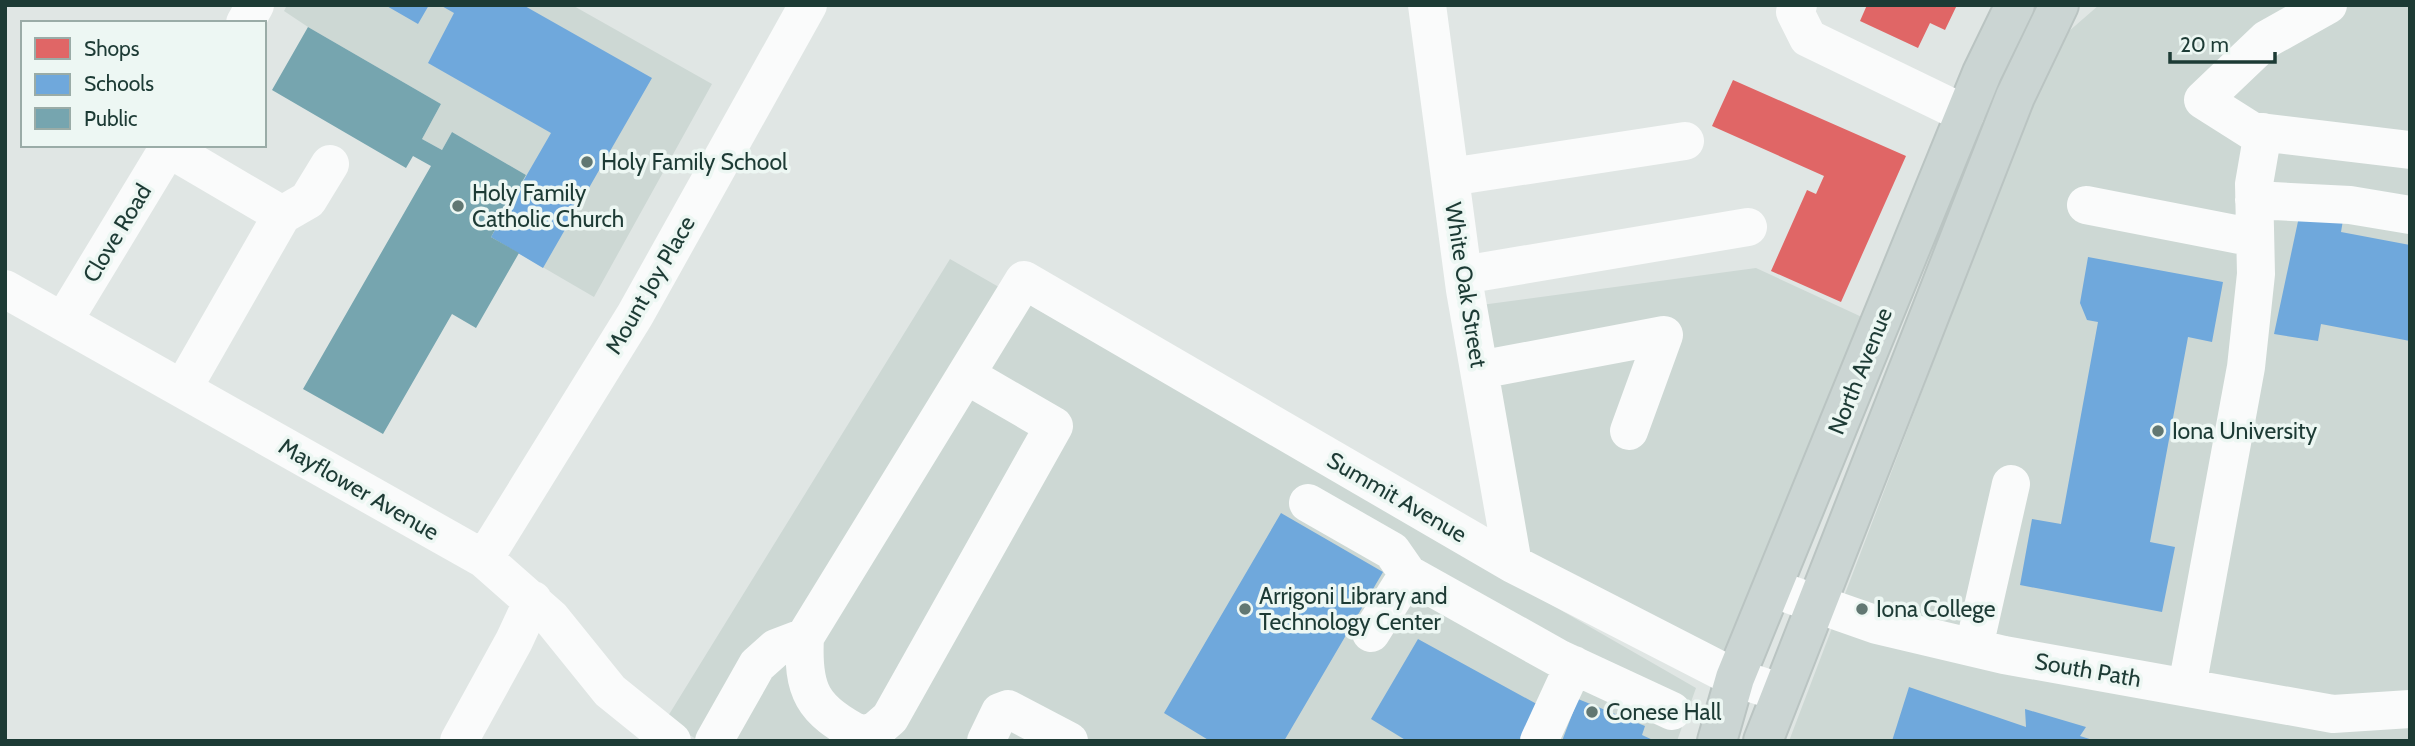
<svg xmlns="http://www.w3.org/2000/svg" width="2415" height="746" font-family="Cabin,sans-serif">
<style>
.built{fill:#cdd8d4}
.shops{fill:#e06666}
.schools{fill:#6fa8dc}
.public{fill:#76a5af}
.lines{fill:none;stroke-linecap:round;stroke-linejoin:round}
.major-casing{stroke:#bac4c2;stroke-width:42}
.minor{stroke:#fafbfb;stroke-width:38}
.major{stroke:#cbd5d3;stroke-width:38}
.poi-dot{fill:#617772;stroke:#edf7f3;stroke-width:2.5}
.labels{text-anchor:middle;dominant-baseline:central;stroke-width:7;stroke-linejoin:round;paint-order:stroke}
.poi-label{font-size:23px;fill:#1d3b35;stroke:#edf7f3;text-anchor:start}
.street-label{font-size:23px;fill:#1d3b35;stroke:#edf7f3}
</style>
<rect width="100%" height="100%" fill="#e0e6e4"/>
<!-- built -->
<path class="built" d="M 287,5 L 572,5 L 712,84 L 594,297 L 491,237 L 526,175 L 452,132 L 442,150 L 422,139 L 441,104 L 308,27 L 284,11 Z
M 2099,5 L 2410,5 L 2410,741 L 1789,741 L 2025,121 L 2068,32 Z
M 950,259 L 1696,688 L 1677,741 L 700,741 L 665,721 Z
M 1756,268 L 1864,318 L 1727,657 L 1526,553 L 1481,305 Z"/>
<!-- shops -->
<path class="shops" d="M 1867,5 L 1957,5 L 1945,30 L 1930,23 L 1918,48 L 1860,21 Z
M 1733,80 L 1906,156 L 1841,302 L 1771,271 L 1807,190 L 1816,194 L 1824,176 L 1712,126 Z"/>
<!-- schools -->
<path class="schools" d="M 385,5 L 429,5 L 418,24 Z
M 440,5 L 523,5 L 652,78 L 543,268 L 491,237 L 551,133 L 428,63 L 454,13 Z
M 2300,212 L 2343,220 L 2341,232 L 2410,245 L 2410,341 L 2321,324 L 2318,341 L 2274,334 Z
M 2088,257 L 2223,282 L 2212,342 L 2188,337 L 2150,542 L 2175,547 L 2162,612 L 2020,585 L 2032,519 L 2061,524 L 2098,322 L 2087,320 L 2080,303 Z
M 1281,513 L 1383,572 L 1284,741 L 1210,741 L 1164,713 Z
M 1418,639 L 1544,708 L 1525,741 L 1407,741 L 1371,719 Z
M 1909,687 L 2026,727 L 2025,709 L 2086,727 L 2080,736 L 2096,741 L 1892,741 Z
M 1578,699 L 1645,726 L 1642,735 L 1655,741 L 1562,741 Z"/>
<!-- public -->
<path class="public" d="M 308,27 L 441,104 L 422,139 L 442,150 L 452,132 L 526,175 L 491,237 L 519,253 L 476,328 L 452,314 L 383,434 L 303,389 L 431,166 L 413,156 L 406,168 L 272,90 Z"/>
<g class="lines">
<!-- major casing -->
<g class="major-casing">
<path id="major" d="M 1717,741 L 1735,678 L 1982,73 L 2015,5
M 1763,741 L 2015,97 L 2059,5"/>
</g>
<!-- minor -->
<path class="minor" d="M 1427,5 L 1465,290 L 1513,564
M 1798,5 L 1795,12 L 1808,38 L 1965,114
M 2328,5 L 2267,39 L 2203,100 L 2252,131 L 2410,150
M 245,23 L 255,5
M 168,148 L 282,215 L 183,388
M 1450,177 L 1685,141
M 2254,200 L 2350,205 L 2410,215
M 2086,205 L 2255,238
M 282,215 L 308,200 L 330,164
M 1463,275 L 1748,227
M 5,289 L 484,559 L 551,618 L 610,691 L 672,741
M 64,320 L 170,145
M 1479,370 L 1664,335 L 1629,431
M 1308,503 L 1392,551 L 1408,574 L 1560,659 L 1672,711
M 484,559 L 635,315 L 808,5
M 1774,589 L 1877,625 L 2004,655 L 2333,714 L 2410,709
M 1371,633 L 1408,574
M 805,637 C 802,691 812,710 861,735 L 875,731 L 890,718 L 1054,426 L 966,375
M 1974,647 L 2011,484
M 2187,687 L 2246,367 L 2256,274 L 2254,184 L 2263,132
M 459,741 L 514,641 L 533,600
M 714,741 L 757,665 L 776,648 L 805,637 L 1024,280 L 1513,564 L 1735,678 L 1780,692
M 986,741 L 1000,712 L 1008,709 L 1069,741
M 1539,741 L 1574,665"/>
<!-- major -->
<use href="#major" class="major"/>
</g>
<!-- markers -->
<g class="poi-dot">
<circle cx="587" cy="162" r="7"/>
<circle cx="458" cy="206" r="7"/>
<circle cx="2158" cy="431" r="7"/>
<circle cx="1245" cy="609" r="7"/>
<circle cx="1862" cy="609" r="7"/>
<circle cx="1592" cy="712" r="7"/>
</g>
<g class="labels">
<!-- poi labels -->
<g class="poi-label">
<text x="601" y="162">Holy Family School</text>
<text x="472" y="193">Holy Family<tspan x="472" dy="26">Catholic Church</tspan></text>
<text x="2172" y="431">Iona University</text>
<text x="1259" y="596">Arrigoni Library and<tspan x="1259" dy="26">Technology Center</tspan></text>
<text x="1876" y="609">Iona College</text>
<text x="1606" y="712">Conese Hall</text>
</g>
<!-- street labels -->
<g class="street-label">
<text transform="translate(117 233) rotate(-59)">Clove Road</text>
<text transform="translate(650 285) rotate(-60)">Mount Joy Place</text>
<text transform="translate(1466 285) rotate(81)">White Oak Street</text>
<text transform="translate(1860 371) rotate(-68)">North Avenue</text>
<text transform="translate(359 489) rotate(30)">Mayflower Avenue</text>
<text transform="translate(1397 497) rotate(30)">Summit Avenue</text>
<text transform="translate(2088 670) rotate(10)">South Path</text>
</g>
</g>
<!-- border -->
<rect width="2415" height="746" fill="none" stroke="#1d3b35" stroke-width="14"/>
<!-- legend -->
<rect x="21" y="21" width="245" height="126" fill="#edf7f3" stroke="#9aaca7" stroke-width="2"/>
<rect x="35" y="38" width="35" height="21" fill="#e06666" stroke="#9aaca7" stroke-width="2"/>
<text x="84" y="56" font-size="21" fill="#1d3b35">Shops</text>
<rect x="35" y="74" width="35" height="21" fill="#6fa8dc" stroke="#9aaca7" stroke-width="2"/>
<text x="84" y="91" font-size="21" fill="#1d3b35">Schools</text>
<rect x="35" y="108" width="35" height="21" fill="#76a5af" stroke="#9aaca7" stroke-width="2"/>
<text x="84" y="126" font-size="21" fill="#1d3b35">Public</text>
<!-- scale -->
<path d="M2170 52v10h105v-10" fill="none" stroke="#1d3b35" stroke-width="3.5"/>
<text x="2180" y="52" font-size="21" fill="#1d3b35" stroke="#edf7f3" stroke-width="5" paint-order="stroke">20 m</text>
</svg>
